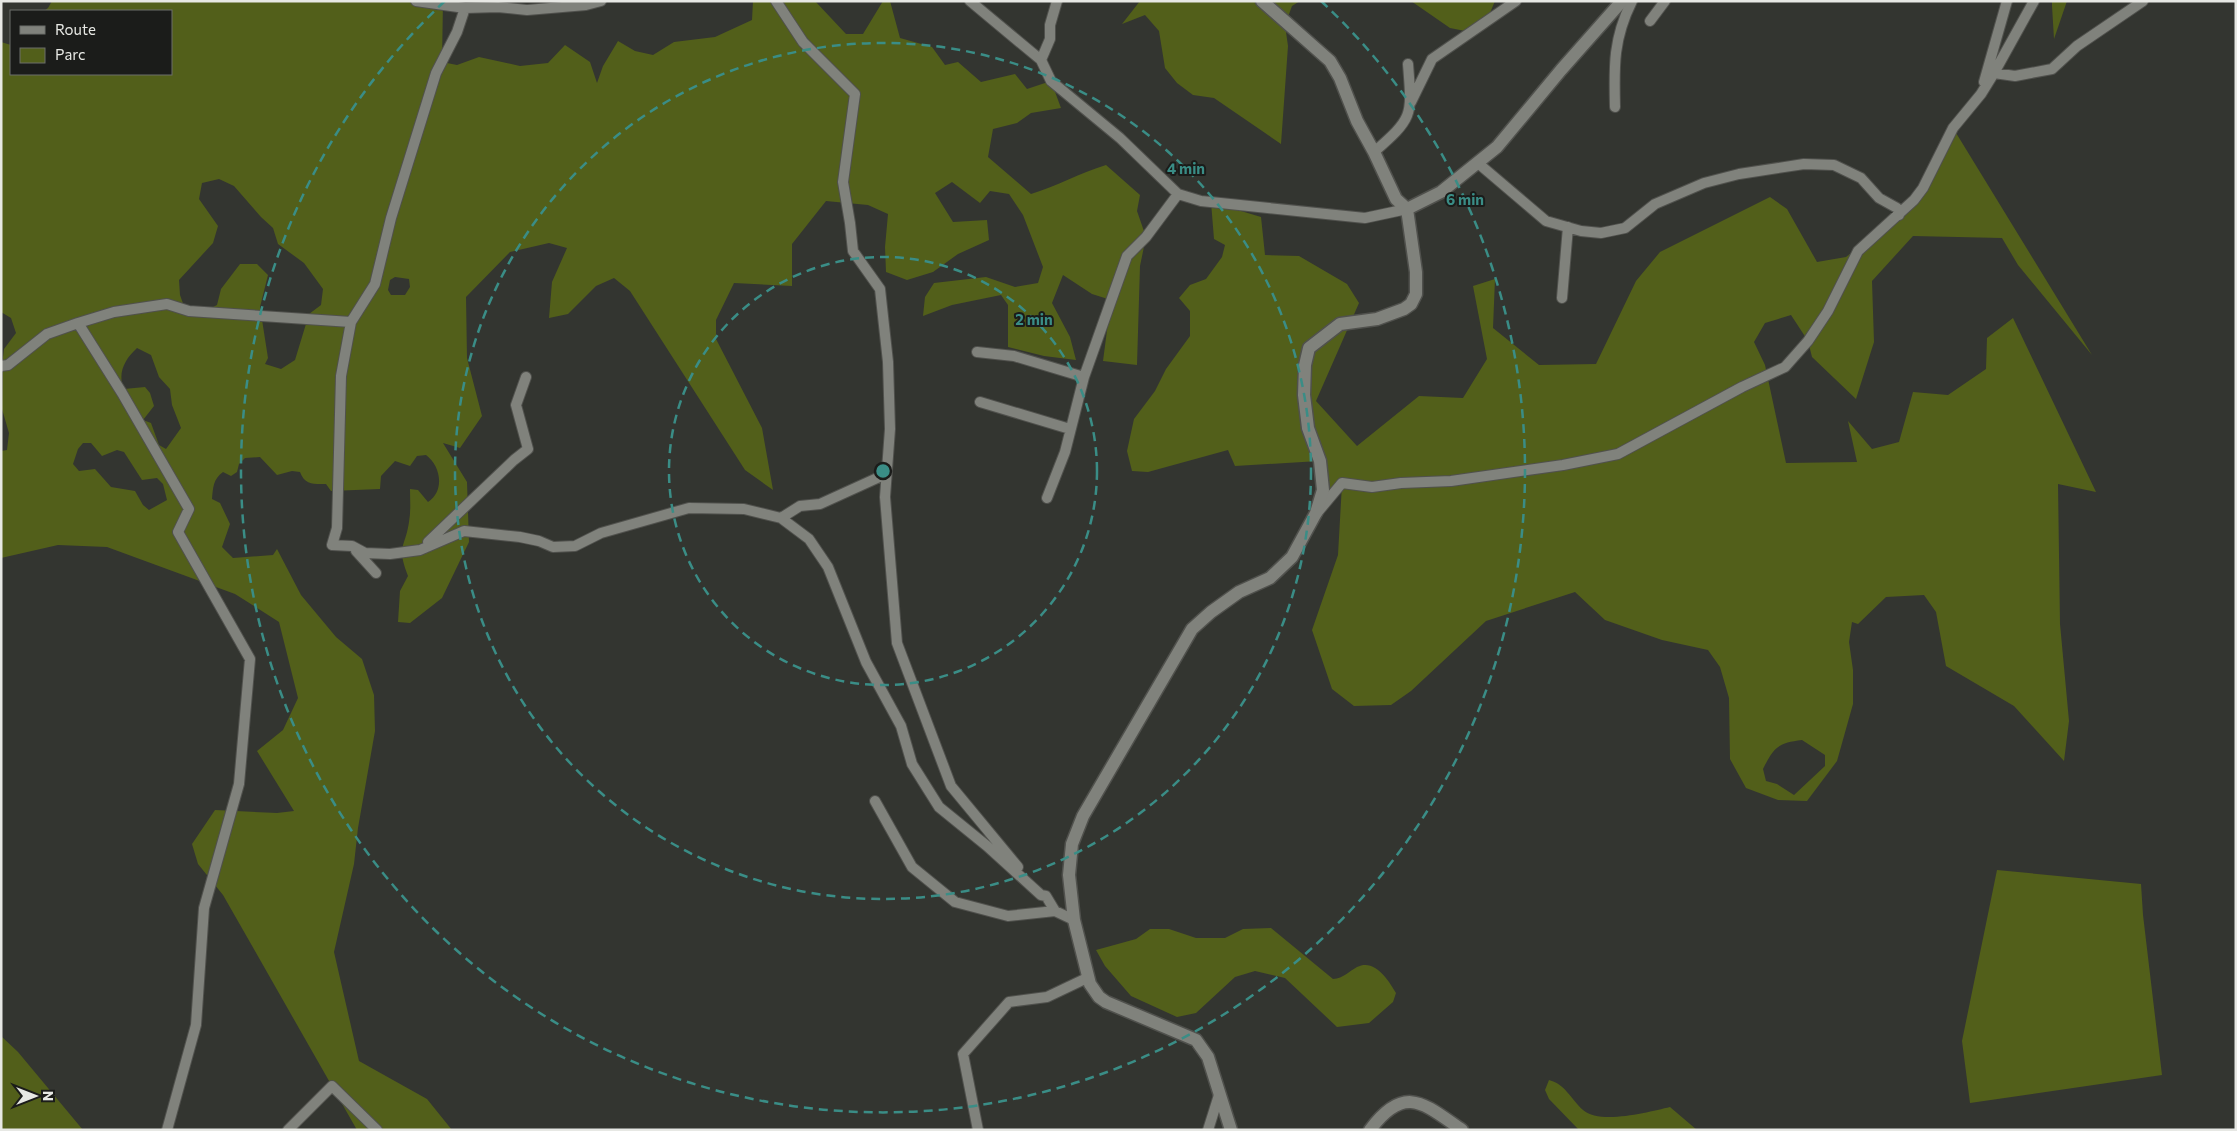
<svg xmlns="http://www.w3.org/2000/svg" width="2237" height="1131" font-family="Commissioner,sans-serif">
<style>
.green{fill:#525f1a;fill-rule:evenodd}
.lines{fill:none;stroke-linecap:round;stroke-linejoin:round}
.minor-casing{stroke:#50514d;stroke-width:12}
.tertiary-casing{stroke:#50514d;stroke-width:15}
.minor{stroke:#80827c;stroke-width:10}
.tertiary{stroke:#80827c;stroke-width:12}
.ring{fill:none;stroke:#3a8d86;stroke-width:2.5;stroke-dasharray:9 6}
.centre{fill:#3a8d86;stroke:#1b1c1a;stroke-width:2.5}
.ring-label{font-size:15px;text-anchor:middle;font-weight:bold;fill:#3a8d86;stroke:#1b1c1a;stroke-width:4;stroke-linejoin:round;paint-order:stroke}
</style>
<rect width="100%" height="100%" fill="#333530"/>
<!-- green -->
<path class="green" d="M 52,1 L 443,1 L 442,62 L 457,65 L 479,57 L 520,66 L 548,63 L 565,45 L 590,62 L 597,83 L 603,66 L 618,41 L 635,51 L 653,55 L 674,42 L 715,37 L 752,20 L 753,1 L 815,1 L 846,34 L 863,34 L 883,1 L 890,1 L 900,38 L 932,47 L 945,65 L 958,62 L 981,82 L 1015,74 L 1027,89 L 1051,81 L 1061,108 L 1031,113 L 1017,123 L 993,129 L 988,157 L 1031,194 C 1057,186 1080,173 1106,165 L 1140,195 L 1137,211 L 1146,237 L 1140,266 L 1137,365 L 1103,361 L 1111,300 L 1092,294 L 1063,275 L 1052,303 L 1070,337 L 1076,360 L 1044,356 L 1008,347 L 1008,305 L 1001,295 L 952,305 L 923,316 L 925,297 L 934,283 L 986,277 L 1015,287 L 1038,283 L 1043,267 L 1023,215 L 1009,194 L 990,191 L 980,203 L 952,182 L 935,193 L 953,222 L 987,220 L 989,240 L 958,254 L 933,272 L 907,280 L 886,272 L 885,247 L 888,214 L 868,205 L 826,201 L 792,244 L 792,286 L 734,283 L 716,320 L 716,339 L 762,428 L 773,490 L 745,470 L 630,291 L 614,278 L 596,286 L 568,314 L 549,318 L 552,282 L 567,248 L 549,243 L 510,252 L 466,297 L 467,358 L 482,416 L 460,448 L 443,443 L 467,482 L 469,542 L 442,598 L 410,623 L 398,622 L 400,591 L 408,576 C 396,545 405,549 409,522 C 411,511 410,500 410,489 L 418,490 L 428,502 C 445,491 441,466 426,455 L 417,456 L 410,466 L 395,461 L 381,476 L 380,489 L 331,491 L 326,484 C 313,484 305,485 300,472 L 292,471 L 277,475 L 260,457 L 245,458 L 239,464 L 237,472 L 231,476 L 223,472 C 213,479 213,488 212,499 L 220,503 L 230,524 L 222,547 L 233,558 L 273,555 L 277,549 L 301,595 L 336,637 L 362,659 L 374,695 L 375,731 L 358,828 L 354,864 L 334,952 L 359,1061 L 427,1099 L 452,1130 L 357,1130 L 223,895 L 198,864 L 192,844 L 215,810 L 277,813 L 294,811 L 257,751 L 283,730 L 298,698 L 279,622 L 235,594 L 107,547 L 58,545 L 1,558 L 1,451 L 7,450 L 9,433 L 2,409 L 3,357 L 4,349 L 16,333 L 11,318 L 1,312 L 1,42 L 11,45 L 11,74 L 171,74 L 171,11 L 44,11 L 48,8 ZM 219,179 L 234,186 L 261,217 L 273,228 L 278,244 L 304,263 L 323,289 L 321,305 L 309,314 L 295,360 L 281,369 L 265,364 L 268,358 L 260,307 L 268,275 L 257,264 L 240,264 L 221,289 L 217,305 L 203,312 L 186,312 L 180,295 L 179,280 L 213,243 L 218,226 L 199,199 L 202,183 ZM 395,277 L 409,279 L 410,287 L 405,295 L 391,295 L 388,290 L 390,280 ZM 137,348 L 151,355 L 159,377 L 170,389 L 172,405 L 181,428 L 166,449 L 159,445 L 151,423 L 143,420 L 154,406 L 150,393 L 145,387 L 124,389 C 117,373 125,359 137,348 ZM 83,443 L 91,443 L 102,456 L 117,450 L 124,452 L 142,480 L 157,478 L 163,484 L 167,500 L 149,510 L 143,505 L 135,491 L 111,487 L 95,469 L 79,471 L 73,464 L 78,449 Z
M 1140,1 L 1300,1 L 1292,6 L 1285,25 L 1288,46 L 1281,144 L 1214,98 L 1193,95 L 1177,83 L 1165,68 L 1159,31 L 1145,15 L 1122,24 Z
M 1411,1 L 1495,1 L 1487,20 L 1470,32 L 1450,28 Z
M 2052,1 L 2067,1 L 2054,39 L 2052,6 Z
M 1953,128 L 2092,355 L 2018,265 L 2002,238 L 1913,236 L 1872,281 L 1874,342 L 1856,399 L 1812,357 L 1808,341 L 1791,315 L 1765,323 L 1754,342 L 1765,365 L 1786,463 L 1857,462 L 1848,421 L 1872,449 L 1899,442 L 1913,392 L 1948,395 L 1986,369 L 1987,338 L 2013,318 L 2096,492 L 2058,484 L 2060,624 L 2069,721 L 2064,761 L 2014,706 L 1946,666 L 1936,612 L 1924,595 L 1886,597 L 1858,624 L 1852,622 L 1849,642 L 1853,670 L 1853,704 L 1837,761 L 1807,801 L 1778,800 L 1746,788 L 1730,759 L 1729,698 L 1720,667 L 1708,650 L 1662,640 L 1605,620 L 1575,592 L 1486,621 L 1411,691 L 1391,705 L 1354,706 L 1332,689 L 1312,630 L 1338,555 L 1342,484 L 1316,513 L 1319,461 L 1235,466 L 1228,450 L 1148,472 L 1132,471 L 1127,451 L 1134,419 L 1155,391 L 1166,369 L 1190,336 L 1190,311 L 1179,298 L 1190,285 L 1206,279 L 1222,257 L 1225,245 L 1214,239 L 1211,202 L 1261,217 L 1265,255 L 1299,256 L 1347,284 L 1359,303 L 1316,401 L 1357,446 L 1419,396 L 1463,398 L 1487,359 L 1473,286 L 1495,279 L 1493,328 L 1539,365 L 1596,364 L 1636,281 L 1660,252 L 1770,197 L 1787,209 L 1817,262 L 1846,257 L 1899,215 L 1914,200 ZM 1802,740 L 1825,755 L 1825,766 L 1794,795 L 1777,784 L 1766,781 L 1763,769 C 1774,747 1778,743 1802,740 Z
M 1997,870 L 2141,884 L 2143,915 L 2162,1075 L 1970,1103 L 1962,1041 Z
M 1271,928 L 1333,979 C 1344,978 1348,972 1357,967 C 1375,958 1389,981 1396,993 L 1393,1002 L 1369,1023 L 1337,1027 L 1285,978 L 1255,971 L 1235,977 L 1196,1013 L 1177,1017 L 1131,996 L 1105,966 L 1096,950 L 1136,939 L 1150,929 L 1169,929 L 1196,938 L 1225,938 L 1243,929 Z
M 1,1036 L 18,1052 L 83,1130 L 1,1130 Z
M 1549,1080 C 1565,1084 1571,1099 1583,1110 C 1600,1125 1649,1112 1670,1107 L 1697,1130 L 1579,1130 L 1549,1099 L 1545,1090 Z"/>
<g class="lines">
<!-- minor casing -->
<g class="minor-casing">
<path id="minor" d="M 416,1 L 465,8 L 498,7 L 527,10 L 586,5 L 601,1
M 776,1 L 803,42 L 855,94 L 843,182 L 850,223 L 853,251 L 880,289 L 888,362 L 890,429 L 885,497 L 897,643 L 951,786 L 1018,867
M 970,1 L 1041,60 L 1051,81 L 1120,138 L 1178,194 L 1201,201 L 1365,218 L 1407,209
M 465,8 L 457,32 L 436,73 L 391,218 L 375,284 L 351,322 L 341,376 L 337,528 L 332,545 L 352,546 L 365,553 L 390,554 L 420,550 L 464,531 L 520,537 L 539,541 L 553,547 L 575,546 L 601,533 L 689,508 L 744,509 L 781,518 L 809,539 L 828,567 L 866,662 L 901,726 L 912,764 L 939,807 L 987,846 L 1041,895 L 1046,896 L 1055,911 L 1074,920
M 1650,21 L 1665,1
M 1041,60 L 1050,39 L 1050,25 L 1057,1
M 1994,73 L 2034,1
M 1984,82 L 2007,1
M 1411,102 L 1432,59 L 1516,1
M 1615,107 C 1614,66 1613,39 1632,1
M 1374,152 C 1414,117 1412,116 1408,64
M 1479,164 L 1546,221 L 1581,231 L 1601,233 L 1625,228 L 1655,204 L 1704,183 L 1739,174 L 1804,164 L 1834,165 L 1861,178 L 1879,198 L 1897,208 L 1899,215
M 1562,298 L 1568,227
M 78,323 L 122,393 L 189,509 L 178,532 L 250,659 L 239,784 L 204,908 L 196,1025 L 167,1130
M 977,352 L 1014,356 L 1084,377
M 1,366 L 8,365 L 47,334 L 78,323 L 114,312 L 167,304 L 189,311 L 351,322
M 980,402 L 1070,429
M 1047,498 L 1065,452 L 1084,377 L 1127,256 L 1146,237 L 1178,194
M 1317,513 L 1342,483 L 1372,487 L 1401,483 L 1451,481 L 1563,465 L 1618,454 L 1742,387 L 1785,367 L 1808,341 L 1828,311 L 1858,251 L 1914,200 L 1923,188 L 1953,128 L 1981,94 L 1994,73 L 2015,76 L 2052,69 L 2077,46 L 2143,1
M 781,518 L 800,506 L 820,504 L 886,474
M 428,542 L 514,460 L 528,449 L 516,405 L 526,377
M 356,551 L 376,573
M 875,801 L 912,867 L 955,902 L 1008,916 L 1055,911
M 288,1130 L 332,1086 L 377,1130
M 978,1130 L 963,1054 L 1009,1002 L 1047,997 L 1087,978
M 1208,1130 L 1219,1095"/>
</g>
<!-- tertiary casing -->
<g class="tertiary-casing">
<path id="tertiary" d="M 1407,209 L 1441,192 L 1497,147 L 1561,70 L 1622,1
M 1231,1130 L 1208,1057 L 1196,1040 L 1106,1002 L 1099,997 L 1090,984 L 1074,920 L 1069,875 L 1072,844 L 1083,816 L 1192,629 L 1211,612 L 1239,592 L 1270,578 L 1292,557 L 1316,513 L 1323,490 L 1320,461 L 1308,428 L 1304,395 L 1305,365 L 1309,348 L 1340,324 L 1377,319 L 1404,309 L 1411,304 L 1416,294 L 1416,272 L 1407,209 L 1396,199 L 1374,152 L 1357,121 L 1340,78 L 1330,61 L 1262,1
M 1370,1130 C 1405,1083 1424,1104 1462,1130"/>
</g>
<!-- minor -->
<use href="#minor" class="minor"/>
<!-- tertiary -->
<use href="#tertiary" class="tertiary"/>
</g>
<!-- distance rings -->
<g class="ring">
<circle cx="883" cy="471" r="214"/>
<circle cx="883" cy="471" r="428"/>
<path d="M1321 1A642 642 0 1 1 445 1"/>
</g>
<circle cx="883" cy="471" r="8" class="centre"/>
<g class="ring-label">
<text x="1186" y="174">4 min</text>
<text x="1465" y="205">6 min</text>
<text x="1034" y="325">2 min</text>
</g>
<!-- border -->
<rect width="2237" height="1131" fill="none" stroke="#e7e8e4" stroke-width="5"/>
<!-- legend -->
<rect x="10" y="10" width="162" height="65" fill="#1b1c1a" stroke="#6d6e6b"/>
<rect x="20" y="26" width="25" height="8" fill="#80827c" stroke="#6d6e6b"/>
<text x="55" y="35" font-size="15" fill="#e7e8e4">Route</text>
<rect x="20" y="48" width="25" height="15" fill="#525f1a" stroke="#6d6e6b"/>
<text x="55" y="60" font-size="15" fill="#e7e8e4">Parc</text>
<!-- north arrow -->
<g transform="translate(35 1096) rotate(90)" stroke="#1b1c1a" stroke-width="4" paint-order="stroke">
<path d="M0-4L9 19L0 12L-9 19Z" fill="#e7e8e4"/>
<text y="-8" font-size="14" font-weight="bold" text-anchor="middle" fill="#e7e8e4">N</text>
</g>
</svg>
